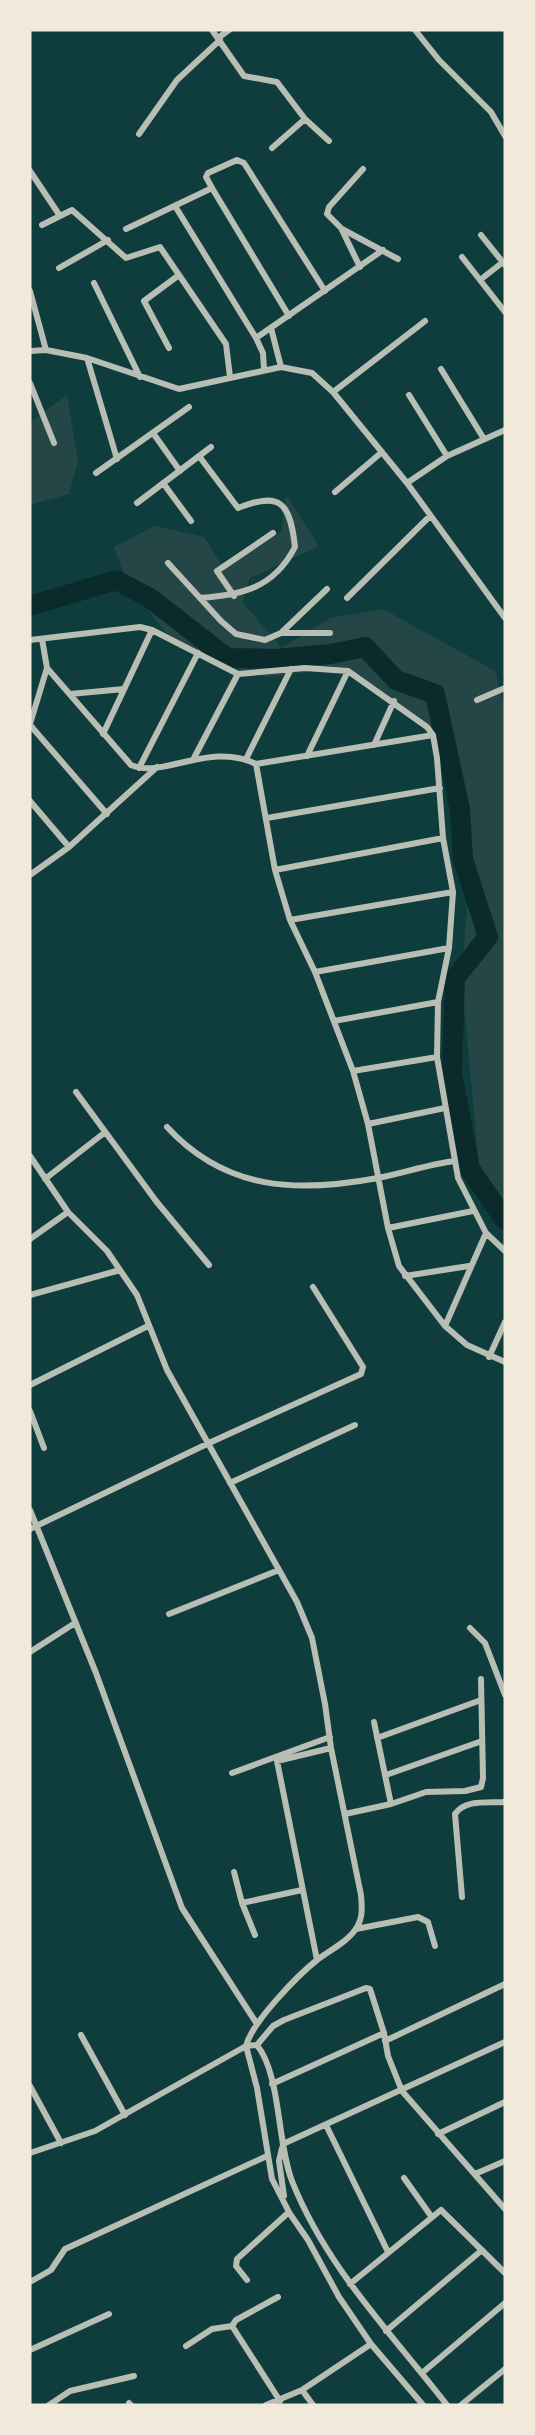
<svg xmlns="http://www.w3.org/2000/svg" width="535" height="2435" font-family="'Source Sans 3',sans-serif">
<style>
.green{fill:#244646}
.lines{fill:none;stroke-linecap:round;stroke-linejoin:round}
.river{stroke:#0a2a2b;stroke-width:20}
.minor{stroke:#b8beb3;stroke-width:6}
</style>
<rect width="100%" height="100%" fill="#0f3d3e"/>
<!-- green -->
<path class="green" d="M 67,395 L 78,461 L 69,494 L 30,505 L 30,422 Z
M 286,495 L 319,546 L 250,578 L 242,602 L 282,648 L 330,618 L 383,609 L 495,671 L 505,708 L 505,1208 L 480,1175 L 461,975 L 468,900 L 450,747 L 424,723 L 355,673 L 313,671 L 268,677 L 229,667 L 167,635 L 127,582 L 114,547 L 154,526 L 204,537 L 221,564 L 281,532 Z"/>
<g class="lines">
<!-- river -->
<path class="river" d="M 30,606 L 116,580 L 150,598 L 227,658 L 276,659 L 331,654 L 365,647 L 396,680 L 435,694 L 460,809 L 463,859 L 488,937 L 455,978 L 452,1073 L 470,1169 L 505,1220"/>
<!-- minor -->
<path class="minor" d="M 212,30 L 244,76 L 277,82 L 305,119 L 329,141
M 415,30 L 439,60 L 491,112 L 505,136
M 218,38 L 229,30
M 139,134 L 177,80 L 220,40
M 272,148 L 305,119
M 363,169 L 329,207 L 327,214 L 342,229 L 398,259
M 30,171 L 60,216
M 175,206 L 256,338 L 263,353 L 264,369
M 42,225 L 72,210 L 126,258 L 160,247 L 226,344 L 230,377
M 126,229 L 212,188
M 342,230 L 360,267
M 481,235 L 505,265
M 462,257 L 505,312
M 59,268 L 108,240
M 480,280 L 503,262
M 94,283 L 140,377
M 30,291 L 46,350
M 289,316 L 212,188 L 206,177 L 208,173 L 237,160 L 244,163 L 325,291
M 271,328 L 281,367
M 256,338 L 383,250
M 169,348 L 144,301 L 179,275
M 30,351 L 46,350 L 87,358 L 179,389 L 281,367 L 312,373 L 333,392 L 407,483 L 505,618
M 87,358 L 117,459
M 441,369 L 484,439
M 30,383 L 54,443
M 333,392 L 425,321
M 409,395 L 447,456
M 153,433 L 180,471
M 199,456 L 238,508 C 281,491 290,503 295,547 C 274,588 242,595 200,598
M 96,473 L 189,407
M 163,483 L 191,521
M 407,483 L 447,456 L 505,430
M 335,492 L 382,452
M 137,503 L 211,447
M 168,563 L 221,621 L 236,634 L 265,640 L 281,633 L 330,633
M 234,596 L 217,571 L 273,533
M 347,598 L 430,516
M 281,633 L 327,589
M 42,639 L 47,668 L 131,765 C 163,779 210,741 256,764 L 275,870 L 290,920 L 315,972 L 353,1071 L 368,1124 L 388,1228 L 399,1266 L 445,1326 L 467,1345 L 505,1362
M 30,640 L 140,627 L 152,630 L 238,674 L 305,668 L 348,671 L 427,727 L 433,735 L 437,758 L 443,838 L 453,892 L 449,948 L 438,1002 L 437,1057 L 458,1178 L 486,1233 L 505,1251
M 70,694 L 124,689
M 477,700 L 505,688
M 30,724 L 47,668
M 30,725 L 107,814
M 103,734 L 152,630
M 374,745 L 394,701
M 307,756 L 348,671
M 194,758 L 238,674
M 246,759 L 291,669
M 256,764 L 433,735
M 139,768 L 198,653
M 30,801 L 69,847
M 267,818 L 440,788
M 275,870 L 443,838
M 30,875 L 69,847 L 157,767
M 290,920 L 453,892
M 315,972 L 449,948
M 334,1021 L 438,1002
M 353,1071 L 437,1057
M 76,1092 L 156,1201 L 209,1265
M 368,1124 L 445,1108
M 167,1127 C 226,1191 297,1193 378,1178 C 404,1173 429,1164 455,1161
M 30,1156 L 68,1212 L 107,1251 L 137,1295 L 167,1370 L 297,1602 L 312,1638 L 325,1704 L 331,1748 L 361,1895 C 362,1907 363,1917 357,1927 C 349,1941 330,1950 317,1960 C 298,1975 252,2022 246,2046
M 45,1179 L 104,1133
M 388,1228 L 473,1211
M 30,1239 L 68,1212
M 405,1276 L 469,1266
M 30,1295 L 120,1270
M 445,1326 L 486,1233
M 489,1357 L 505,1322
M 30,1385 L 148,1326
M 30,1411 L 44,1448
M 230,1483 L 355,1425
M 30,1510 L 96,1673 L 182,1908 L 257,2024
M 30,1529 L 209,1443 L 361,1374 L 363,1367 L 313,1287
M 169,1614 L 279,1570
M 470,1628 L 485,1643 L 505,1695
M 30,1652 L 75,1623
M 374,1722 L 391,1804
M 377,1738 L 481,1700
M 232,1773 L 330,1737
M 386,1775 L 482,1741
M 345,1814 L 391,1804 L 426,1792 L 465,1791 L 481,1787 L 483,1778 L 481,1679
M 234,1872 L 242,1903 L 255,1935
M 462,1897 L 455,1814 C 465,1799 488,1803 505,1802
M 242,1903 L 302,1890
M 356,1929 L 418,1917 L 428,1922 L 435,1946
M 317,1960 L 277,1761 L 331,1748
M 81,2035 L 125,2115
M 385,2041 L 505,1984
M 257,2045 C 281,2075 277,2143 292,2181 C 326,2267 391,2333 447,2405
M 246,2046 L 257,2088 L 272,2179 L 290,2214 L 308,2240 L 339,2297 L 371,2344 L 423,2405
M 272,2084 L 384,2033
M 30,2086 L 61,2143
M 326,2125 L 388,2252
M 438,2134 L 505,2102
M 283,2144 L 505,2042
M 282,2148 L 279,2161 L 284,2196
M 30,2153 L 95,2131 L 246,2046 L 257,2045 L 273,2026 L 284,2020 L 366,1988 L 370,1989 L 384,2033 L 388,2056 L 402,2091 L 505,2209
M 475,2174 L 505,2161
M 404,2178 L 431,2216
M 247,2280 L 236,2266 L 237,2259 L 289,2212
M 30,2282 L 51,2270 L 65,2249 L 267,2156
M 350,2284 L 441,2210 L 505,2273
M 278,2297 L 236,2320 L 232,2326 L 280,2401
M 386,2331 L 482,2250
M 186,2346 L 212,2329 L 232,2326
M 30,2350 L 109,2314
M 422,2373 L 505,2303
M 302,2390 L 313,2405
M 129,2403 L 131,2405
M 49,2405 L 70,2391 L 134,2376
M 266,2405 L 302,2390 L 371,2344
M 461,2405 L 505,2369"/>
</g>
<!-- border -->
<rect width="535" height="2435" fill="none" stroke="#f1e9da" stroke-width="63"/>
</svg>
